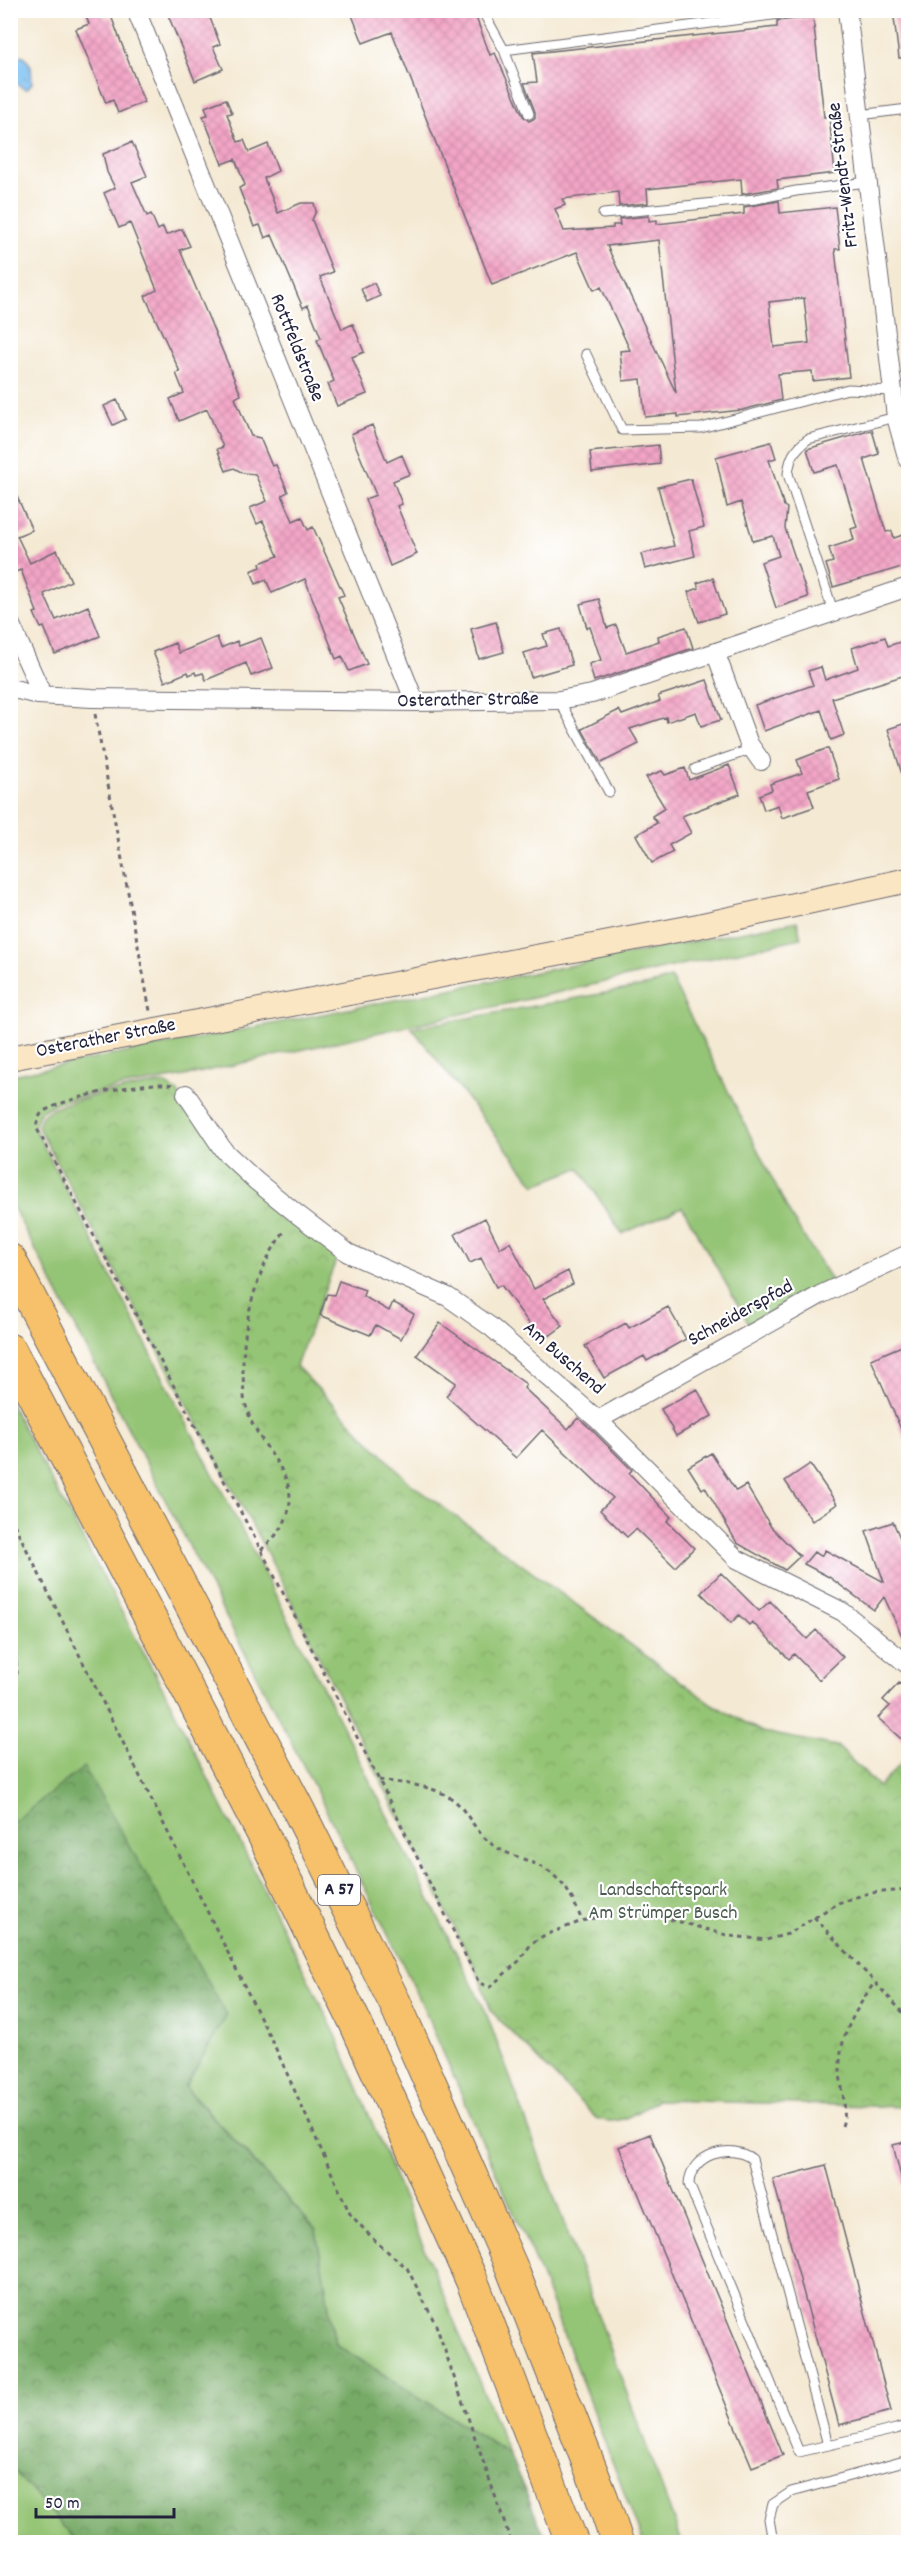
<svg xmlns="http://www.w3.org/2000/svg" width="919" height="2553" font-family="Dekko,sans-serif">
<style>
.green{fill:#94c474;stroke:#5b7358;stroke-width:1.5}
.forest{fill:url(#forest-crowns);stroke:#4c6650;stroke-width:1.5}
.park{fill:url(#park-crowns);stroke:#5b7358;stroke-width:1.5}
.water{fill:url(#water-ripples);stroke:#4e7096;stroke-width:1.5}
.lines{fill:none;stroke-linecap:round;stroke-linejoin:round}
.stream{stroke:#79bef0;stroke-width:5}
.building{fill:url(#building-cross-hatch);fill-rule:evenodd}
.lane-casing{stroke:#6c6870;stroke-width:11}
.street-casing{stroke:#6c6870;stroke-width:20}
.secondary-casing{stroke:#6c6870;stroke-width:26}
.highway-casing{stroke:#6c6870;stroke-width:34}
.path{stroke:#6c6870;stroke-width:3;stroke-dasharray:4.5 4.5;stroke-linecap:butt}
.lane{stroke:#fff;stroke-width:9}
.street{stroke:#fff;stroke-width:18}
.secondary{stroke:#fbe6c4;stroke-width:24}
.highway{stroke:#f6c16b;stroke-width:32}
.labels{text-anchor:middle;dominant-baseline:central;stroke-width:4.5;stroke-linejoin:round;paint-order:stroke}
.shield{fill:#fff;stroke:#646476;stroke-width:1.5}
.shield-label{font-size:18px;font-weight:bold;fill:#22223b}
.street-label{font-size:20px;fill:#22223b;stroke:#fff}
.park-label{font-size:20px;fill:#4a5b4f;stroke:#fff}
</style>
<defs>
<pattern id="forest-crowns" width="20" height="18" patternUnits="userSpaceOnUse" patternTransform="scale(1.5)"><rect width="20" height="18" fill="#7a6"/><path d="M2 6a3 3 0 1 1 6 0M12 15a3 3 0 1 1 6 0" fill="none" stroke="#618a55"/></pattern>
<pattern id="park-crowns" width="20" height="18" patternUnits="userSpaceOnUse" patternTransform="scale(1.5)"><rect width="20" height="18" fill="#94c474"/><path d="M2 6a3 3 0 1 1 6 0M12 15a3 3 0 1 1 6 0" fill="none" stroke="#7fa865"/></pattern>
<pattern id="water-ripples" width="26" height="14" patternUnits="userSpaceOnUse" patternTransform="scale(1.5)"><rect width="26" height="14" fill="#79bef0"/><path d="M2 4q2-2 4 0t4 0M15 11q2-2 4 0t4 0" fill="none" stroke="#68a3cf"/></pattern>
<pattern id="building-cross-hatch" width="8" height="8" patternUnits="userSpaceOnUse" patternTransform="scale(1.5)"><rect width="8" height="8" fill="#f3a5c6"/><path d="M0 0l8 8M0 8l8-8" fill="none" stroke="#d08eab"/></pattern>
</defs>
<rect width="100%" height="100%" fill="#fff"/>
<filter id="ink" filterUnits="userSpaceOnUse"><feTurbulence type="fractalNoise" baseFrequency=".0167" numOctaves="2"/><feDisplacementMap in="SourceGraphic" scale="12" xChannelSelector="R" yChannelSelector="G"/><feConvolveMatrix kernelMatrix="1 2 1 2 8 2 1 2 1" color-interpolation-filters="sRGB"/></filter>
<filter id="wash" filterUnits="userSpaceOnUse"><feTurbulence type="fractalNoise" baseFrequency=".008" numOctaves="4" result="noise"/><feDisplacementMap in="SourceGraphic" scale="24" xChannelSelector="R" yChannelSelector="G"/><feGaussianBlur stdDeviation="1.35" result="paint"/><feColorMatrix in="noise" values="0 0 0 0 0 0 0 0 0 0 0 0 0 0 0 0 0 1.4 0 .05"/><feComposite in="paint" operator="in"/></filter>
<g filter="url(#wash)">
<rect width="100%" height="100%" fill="#f4e9d3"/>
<!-- green -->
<path class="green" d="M 797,921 L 801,938 L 180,1077 L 120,1087 L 55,1103 L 40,1112 L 34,1127 L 309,1660 L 485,2010 L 682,2542 L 643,2542 L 540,2273 L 417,1993 L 318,1794 L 11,1203 L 11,1075 Z
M 671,978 L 792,1218 L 831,1280 L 749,1324 L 682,1207 L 622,1234 L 579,1168 L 535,1185 L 412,1028 L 650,985 Z
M 10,1403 L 170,1702 L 336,2035 L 509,2454 L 335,2344 L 316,2230 L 185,2086 L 84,1768 L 11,1824 Z
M 11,2467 L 77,2542 L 11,2542 Z"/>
<!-- forest -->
<path class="forest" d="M 84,1767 L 227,2015 L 185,2087 L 316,2230 L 335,2344 L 509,2454 L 547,2542 L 77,2542 L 11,2467 L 11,1824 Z"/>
<!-- park -->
<path class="park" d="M 162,1083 L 177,1091 L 190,1113 L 338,1255 L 296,1366 L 410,1483 L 712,1704 L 762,1732 L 837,1746 L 879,1787 L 904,1760 L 908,1761 L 908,2107 L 657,2100 C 637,2112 619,2128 596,2118 L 491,2011 L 480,1979 L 267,1553 L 38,1127 C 39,1122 40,1118 44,1114 C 61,1099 137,1087 162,1083 Z"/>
<!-- water -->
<path class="water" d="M 18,55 L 24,56 L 31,66 L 32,83 L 27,89 C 15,87 10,72 12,61 Z"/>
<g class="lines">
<!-- stream -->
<path class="stream" d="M 10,1950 L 11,1950"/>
</g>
<g id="blocks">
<!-- building -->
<path class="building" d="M 84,10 L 102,10 L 105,18 L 111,16 L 144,102 L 118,113 L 113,100 L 106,103 L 76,29 L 89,24 Z
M 166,10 L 207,10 L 220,44 L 213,47 L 223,69 L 195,81 Z
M 350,10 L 466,10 L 477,20 L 490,55 L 495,53 L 523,116 L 529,121 L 535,118 L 535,112 L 524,83 L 537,82 L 533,53 L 777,27 L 777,21 L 813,17 L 824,117 L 829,116 L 835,173 L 777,180 L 778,188 L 742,194 L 741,179 L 647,189 L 648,203 L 619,206 L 618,192 L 562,199 L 565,205 L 555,209 L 564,231 L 613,228 L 613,225 L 620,225 L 619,219 L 649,216 L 649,221 L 657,220 L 657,224 L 744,214 L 744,207 L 779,201 L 780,213 L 835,207 L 840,249 L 835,249 L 849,377 L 813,381 L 812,371 L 778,374 L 781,400 L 742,410 L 678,417 L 678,414 L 645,417 L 641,379 L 623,381 L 620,351 L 630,350 L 601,287 L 594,290 L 577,252 L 492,285 L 392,32 L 363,43 ZM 659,240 L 662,268 L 676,393 L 607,246 ZM 804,298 L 809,343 L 774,347 L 769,302 Z
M 893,10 L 909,10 L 909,58 L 899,58 Z
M 226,99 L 232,113 L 227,114 L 238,142 L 244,140 L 249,152 L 268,144 L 278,171 L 264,178 L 278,213 L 301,203 L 314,203 L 316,211 L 312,220 L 333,272 L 320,277 L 342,329 L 353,324 L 364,352 L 352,357 L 367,394 L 337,406 L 328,384 L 334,381 L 317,340 L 321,338 L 308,305 L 303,308 L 272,235 L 265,238 L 260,225 L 254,227 L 239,188 L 245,185 L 235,159 L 222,164 L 203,116 L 208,115 L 205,107 Z
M 132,142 L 147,176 L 132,182 L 147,216 L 151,214 L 158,230 L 163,227 L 166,235 L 182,229 L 190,246 L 180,250 L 241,395 L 235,398 L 251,436 L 260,438 L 272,466 L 276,465 L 288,492 L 282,495 L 293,521 L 302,517 L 308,530 L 313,527 L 344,595 L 338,597 L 367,664 L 349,671 L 342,656 L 336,659 L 305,579 L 272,593 L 266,580 L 256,584 L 251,571 L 261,567 L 260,563 L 278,556 L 263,521 L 257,524 L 250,508 L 267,501 L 255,474 L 243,473 L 234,468 L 226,471 L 217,449 L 223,447 L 207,409 L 179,421 L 170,399 L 184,393 L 176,373 L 180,372 L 145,296 L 157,290 L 130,223 L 119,228 L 104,193 L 115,188 L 107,172 L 103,154 Z
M 374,283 L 380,296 L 367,302 L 361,289 Z
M 117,400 L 126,419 L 113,425 L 104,406 Z
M 372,425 L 387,462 L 402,455 L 410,474 L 393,481 L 402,504 L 397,506 L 417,554 L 390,566 L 365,499 L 376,495 L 351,434 Z
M 872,430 L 879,454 L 864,459 L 886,532 L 892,531 L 894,538 L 909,533 L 909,565 L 833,587 L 826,564 L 833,562 L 829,548 L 854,540 L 851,529 L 857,527 L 838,465 L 814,472 L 807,449 Z
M 771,442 L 776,458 L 769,460 L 784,506 L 787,508 L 785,528 L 808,597 L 776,608 L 761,562 L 779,556 L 773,536 L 753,541 L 741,502 L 727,507 L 716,457 Z
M 658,445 L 660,464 L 592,472 L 590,452 Z
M 691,479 L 704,527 L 689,531 L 695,556 L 645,569 L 641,554 L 674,546 L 658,487 Z
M 10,481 L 32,530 L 17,536 L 30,563 L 57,550 L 71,581 L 44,594 L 56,620 L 88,606 L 100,636 L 55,654 L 44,627 L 41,628 L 34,613 L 37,612 L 21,570 L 15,572 L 10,563 Z
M 713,578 L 725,614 L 699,622 L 688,592 L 699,588 L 697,583 Z
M 599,599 L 607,628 L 616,625 L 626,652 L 659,641 L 658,636 L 686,627 L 693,648 L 594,681 L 589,664 L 601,660 L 590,627 L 587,628 L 580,604 Z
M 496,622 L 504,652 L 479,659 L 471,629 Z
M 561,629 L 572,665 L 531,677 L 524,653 L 547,646 L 543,634 Z
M 217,637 L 221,648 L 237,641 L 239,646 L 261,638 L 273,668 L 251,676 L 246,663 L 206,680 L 203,673 L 196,675 L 195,672 L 189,675 L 188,672 L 165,682 L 153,652 L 175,643 L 179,653 Z
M 885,637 L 888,646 L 909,639 L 909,674 L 832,698 L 844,735 L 831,740 L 821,710 L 764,731 L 755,705 L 813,685 L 808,671 L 821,667 L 825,680 L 858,668 L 852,648 Z
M 707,680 L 721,720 L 701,726 L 696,712 L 667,722 L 666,717 L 630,729 L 639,744 L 601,763 L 582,729 L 619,710 L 622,715 L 660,701 L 658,696 Z
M 909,722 L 909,783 L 905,784 L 888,729 Z
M 828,748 L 839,779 L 808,790 L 814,807 L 782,818 L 778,805 L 764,810 L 759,795 L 772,790 L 770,784 L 802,773 L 797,760 Z
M 729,765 L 740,794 L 682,816 L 691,833 L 669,845 L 673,852 L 652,863 L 636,835 L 657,823 L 652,816 L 665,808 L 646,777 L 662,771 L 665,775 L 685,768 L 689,780 Z
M 485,1218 L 500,1248 L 510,1242 L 534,1289 L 568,1271 L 573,1284 L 543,1299 L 563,1326 L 542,1341 L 501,1285 L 496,1287 L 481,1258 L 470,1263 L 455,1234 Z
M 339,1281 L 365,1290 L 363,1296 L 389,1311 L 393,1302 L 414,1314 L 401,1339 L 376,1325 L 370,1335 L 320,1315 L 327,1294 L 334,1295 Z
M 668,1307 L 686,1339 L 647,1361 L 644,1356 L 604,1378 L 585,1346 L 626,1323 L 629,1328 Z
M 440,1323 L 526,1384 L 524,1388 L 568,1429 L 578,1418 L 590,1428 L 632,1470 L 629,1473 L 671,1517 L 667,1521 L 694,1548 L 675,1567 L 636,1529 L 627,1537 L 600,1510 L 613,1498 L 542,1430 L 516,1458 L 446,1396 L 456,1383 L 417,1355 Z
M 909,1343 L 909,1448 L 871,1359 Z
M 697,1389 L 712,1416 L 676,1436 L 661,1409 Z
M 711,1453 L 736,1491 L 746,1485 L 771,1527 L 800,1556 L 785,1570 L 737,1543 L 705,1487 L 702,1489 L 688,1467 Z
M 810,1464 L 837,1504 L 812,1521 L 785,1481 Z
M 893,1522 L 909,1558 L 909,1651 L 884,1597 L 874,1610 L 829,1577 L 804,1564 L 814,1552 L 821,1556 L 825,1550 L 884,1582 L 866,1531 Z
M 721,1573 L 759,1611 L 770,1601 L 807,1639 L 816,1630 L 843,1657 L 819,1680 L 794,1654 L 789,1659 L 752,1622 L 749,1625 L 739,1615 L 731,1623 L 701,1593 Z
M 899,1683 L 909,1693 L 909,1746 L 878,1718 L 890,1706 L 883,1700 Z
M 650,2134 L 783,2455 L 752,2467 L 619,2147 Z
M 909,2141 L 909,2184 L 903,2185 L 893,2145 Z
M 826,2165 L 891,2411 L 839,2425 L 773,2179 Z"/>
</g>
</g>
<g filter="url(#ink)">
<use href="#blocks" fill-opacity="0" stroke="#6c6870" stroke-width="1.5"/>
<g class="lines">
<!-- lane casing -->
<g class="lane-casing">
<path id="lane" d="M 482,10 L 504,50 L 529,114
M 504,50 L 811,10
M 859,115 L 908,109
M 603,214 L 756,199 L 796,191 L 867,182
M 586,354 L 622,430 L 701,428 L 848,389 L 893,391
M 834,614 L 788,474 C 790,457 794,450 808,439 L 896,417
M 559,700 L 609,792
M 695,769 L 752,749
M 828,2445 L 752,2159 C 730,2142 690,2155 689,2184 L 799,2452 L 896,2429 L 908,2425
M 773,2542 L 769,2519 L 773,2504 L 791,2492 L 908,2460"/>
</g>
<!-- street casing -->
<g class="street-casing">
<path id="street" d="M 136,10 L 415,702
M 847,10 L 886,334
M 887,341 L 896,417 L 908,460
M 10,623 L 39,687 L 38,695
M 716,654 L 749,744 L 761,761
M 10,688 L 38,695 L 92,698 L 415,702 L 559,700 L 592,694 L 908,587
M 186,1094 L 224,1151 L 256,1181 L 297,1214 L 348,1253 L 448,1297 L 491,1327 L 598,1420 L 737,1559 L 843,1612 L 908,1665
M 598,1420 L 820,1295 L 908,1254"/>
</g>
<!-- secondary casing -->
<g class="secondary-casing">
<path id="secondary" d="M 10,1058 L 698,926 L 908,880"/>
</g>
<!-- highway casing -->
<g class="highway-casing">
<path id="highway" d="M 10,1260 L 298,1809 L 395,2003 L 511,2266 L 602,2498 L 617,2542
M 10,1350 L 262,1832 L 354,2020 L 472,2281 L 572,2542"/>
</g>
<!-- path -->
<path class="path" d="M 95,714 L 150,1011
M 172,1085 C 151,1079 55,1099 41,1114 C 38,1118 37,1122 36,1127 L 261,1550 L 379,1780 L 479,1983 L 490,1987 L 519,1961 L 531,1944 L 543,1936 L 582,1921 L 618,1912 L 648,1913 L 730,1936 L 766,1940 L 788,1934 L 838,1903 L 869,1893 L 908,1890
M 10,1516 L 276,2049 L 350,2214 L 375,2241 L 407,2268 L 436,2325 L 511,2542
M 261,1550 C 268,1543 277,1535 282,1527 C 305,1485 273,1462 255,1428 C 250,1421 248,1411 245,1403 C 243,1394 244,1384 243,1375 C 242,1324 255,1270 286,1229
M 10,1645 L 16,1655 L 17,1673 L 10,1682
M 379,1780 C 405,1784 442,1785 460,1806 C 472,1821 480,1837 496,1847 C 505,1853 516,1856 526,1860 C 559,1873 569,1888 582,1921
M 814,1917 L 908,2018
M 842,2126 C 849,2107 839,2085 840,2065 C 840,2034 857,2008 874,1983"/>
<!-- lane -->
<use href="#lane" class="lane"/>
<!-- street -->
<use href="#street" class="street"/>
<!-- secondary -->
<use href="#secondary" class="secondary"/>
<!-- highway -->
<use href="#highway" class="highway"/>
</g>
</g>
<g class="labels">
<!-- shield labels -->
<rect class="shield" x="318" y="1875" width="42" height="30" rx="4.5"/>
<g class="shield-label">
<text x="339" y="1890">A 57</text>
</g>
<!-- street labels -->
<g class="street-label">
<text transform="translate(844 175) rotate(-97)">Fritz-Wendt-Straße</text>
<text transform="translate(296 348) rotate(68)">Rottfeldstraße</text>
<text transform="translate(468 701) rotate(-1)">Osterather Straße</text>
<text transform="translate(106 1039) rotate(-11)">Osterather Straße</text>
<text transform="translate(741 1314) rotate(-29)">Schneiderspfad</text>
<text transform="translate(563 1359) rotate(41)">Am Buschend</text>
</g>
<!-- park labels -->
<g class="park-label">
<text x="663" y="1891">Landschaftspark<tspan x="663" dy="23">Am Strümper Busch</tspan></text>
</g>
</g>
<!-- margin -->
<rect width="919" height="2553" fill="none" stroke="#fff" stroke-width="36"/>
<!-- scale -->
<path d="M36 2508v9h138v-9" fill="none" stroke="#22223b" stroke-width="3"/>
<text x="45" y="2508" font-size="18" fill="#22223b" stroke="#ffffff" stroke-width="4.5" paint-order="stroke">50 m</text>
</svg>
